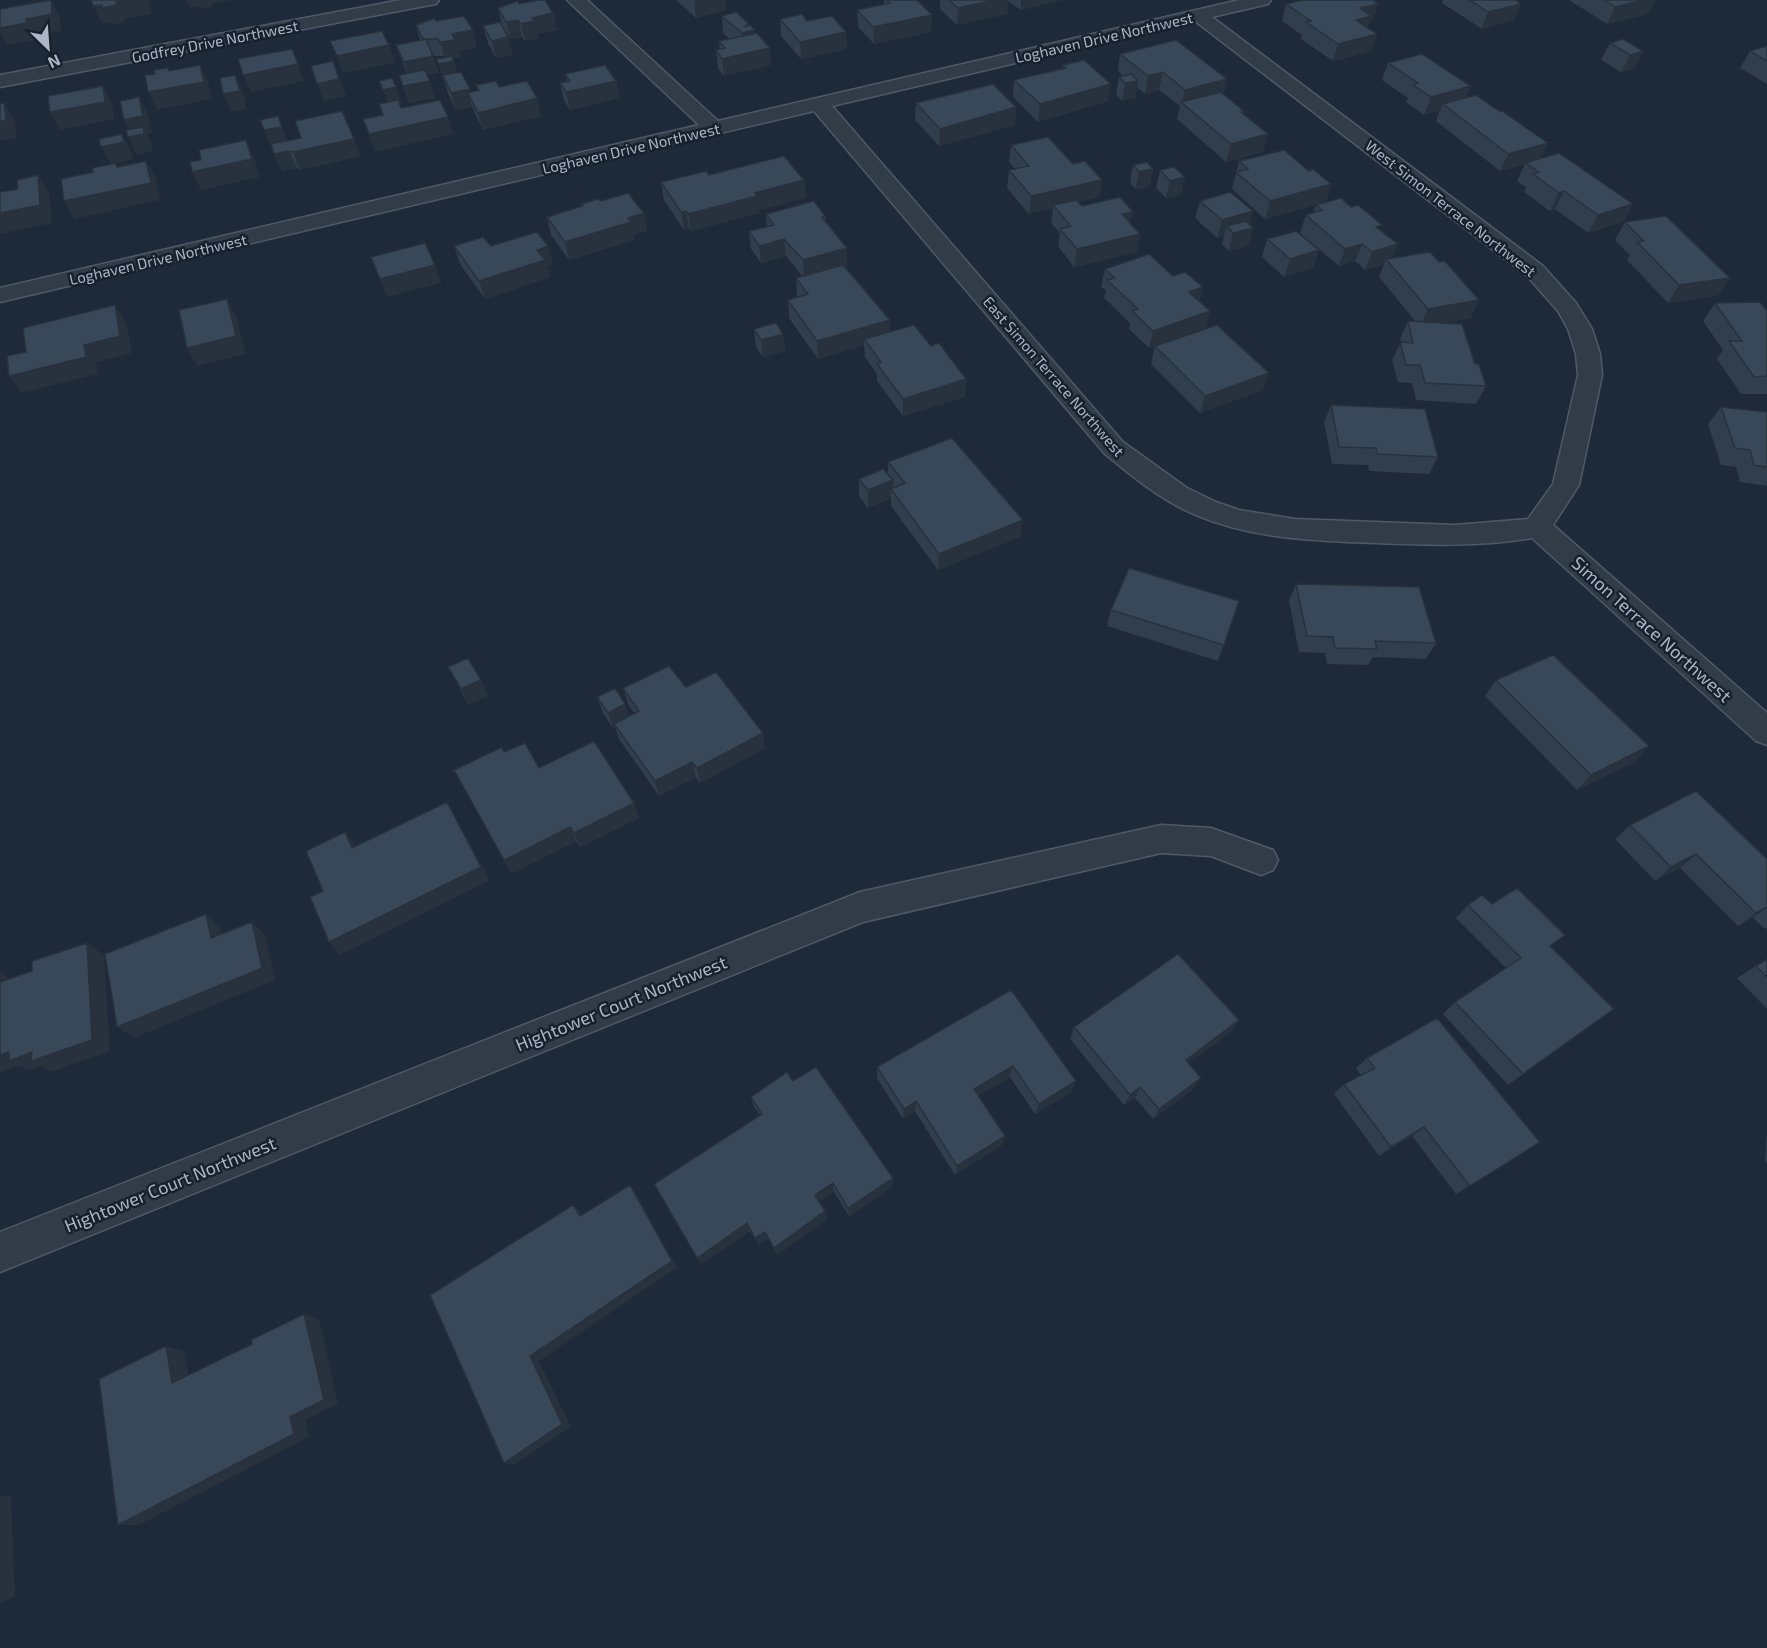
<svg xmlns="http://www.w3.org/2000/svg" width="1767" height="1648" font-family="'Exo 2',sans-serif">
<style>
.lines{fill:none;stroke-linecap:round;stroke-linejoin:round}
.street-casing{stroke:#4f5967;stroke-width:3}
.street{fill:#323c49;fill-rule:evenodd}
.wall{fill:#313e4d}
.shaded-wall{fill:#28323e}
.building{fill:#394859;stroke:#28323e;stroke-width:1.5}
.labels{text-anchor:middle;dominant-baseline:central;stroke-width:5;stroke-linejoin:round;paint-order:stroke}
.far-street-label{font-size:15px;fill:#acb6c6;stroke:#17212d}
.street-label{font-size:18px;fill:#acb6c6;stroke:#17212d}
</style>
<rect width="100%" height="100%" fill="#1e2a39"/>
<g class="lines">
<!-- street casing -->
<g class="street-casing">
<path id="street" d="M 401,0 L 439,0 L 436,4 L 430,5 L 0,87 L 0,75 Z
M 567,0 L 587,0 L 718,121 L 1239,0 L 1271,0 L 1268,4 L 1212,17 L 1543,266 L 1576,303 L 1592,329 L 1600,354 L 1602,375 L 1579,485 L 1553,525 L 1767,713 L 1767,745 L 1756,741 L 1532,538 C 1480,547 1428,545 1376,543 C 1315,541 1253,539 1196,515 C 1162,501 1133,477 1105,454 L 814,111 L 0,302 L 0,288 L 699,125 ZM 1195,21 L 1527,276 L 1558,311 L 1568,329 L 1576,354 L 1578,375 L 1553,484 L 1528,519 L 1454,525 L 1295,519 L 1239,510 L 1216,502 L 1187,488 L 1123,442 L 832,106 Z
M 1161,825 L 1211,828 L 1273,850 L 1278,860 L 1273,870 L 1261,875 L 1211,856 L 1161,853 L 863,922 L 0,1272 L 0,1232 L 860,892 Z"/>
</g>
<!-- street -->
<use href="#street" class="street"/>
</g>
<!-- wall -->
<path class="wall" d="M 676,0 L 725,0 L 726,10 L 696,18 Z
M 884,0 L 917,0 L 932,15 L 931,32 L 874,44 L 858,27 L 857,10 L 884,4 Z
M 940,0 L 1062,0 L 1021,10 L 1008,1 L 1007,14 L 957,25 L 940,9 Z
M 1443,0 L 1515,0 L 1514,20 L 1482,29 L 1442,3 Z
M 1569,0 L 1655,0 L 1648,14 L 1607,24 Z
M 519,4 L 553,13 L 557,30 L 537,34 L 538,38 L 525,41 L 522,37 L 511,39 L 502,25 L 498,8 Z
M 1286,4 L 1378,4 L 1373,20 L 1369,21 L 1367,27 L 1377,34 L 1371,51 L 1333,61 L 1301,39 L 1302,35 L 1282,21 Z
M 722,16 L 749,25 L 755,30 L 755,33 L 771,65 L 724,76 L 718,68 L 716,50 L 720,50 L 719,41 L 730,39 L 723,33 Z
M 780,19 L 807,21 L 847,49 L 801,59 L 781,36 Z
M 436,21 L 477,47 L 458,51 L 460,57 L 453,58 L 457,72 L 470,92 L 478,90 L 476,85 L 499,87 L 537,98 L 541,116 L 483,130 L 472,107 L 456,110 L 448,93 L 437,59 L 444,57 L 443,56 L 433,56 L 439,73 L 427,75 L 435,98 L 409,103 L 399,75 L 407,74 L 396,45 L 420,40 L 416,25 Z
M 483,26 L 508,37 L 513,54 L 496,58 L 488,43 Z
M 1610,43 L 1643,51 L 1635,68 L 1621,72 L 1601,60 Z
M 1767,46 L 1767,84 L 1740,68 L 1750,51 Z
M 1120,54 L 1224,94 L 1244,114 L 1268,134 L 1263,152 L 1226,162 L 1177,119 L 1180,106 L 1159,90 L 1145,94 L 1137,87 L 1135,98 L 1122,101 L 1116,94 L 1119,77 L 1123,76 L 1118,71 Z
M 1388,63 L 1466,98 L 1499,111 L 1548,143 L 1540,159 L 1633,204 L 1623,222 L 1588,233 L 1555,209 L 1550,211 L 1524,192 L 1526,187 L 1517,181 L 1525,164 L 1500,171 L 1436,121 L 1440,110 L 1424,115 L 1406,102 L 1408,98 L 1382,80 Z
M 1063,65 L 1108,101 L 1038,122 L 1013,97 L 1014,80 L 1063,68 Z
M 565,74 L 616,81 L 620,98 L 570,110 L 564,100 L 560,83 L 567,81 Z
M 916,103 L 1016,107 L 1015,125 L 939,146 L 915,120 Z
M 288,141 L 360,156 L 300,170 L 297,168 L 282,171 L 274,154 Z
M 1011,145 L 1073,164 L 1102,180 L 1099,197 L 1078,202 L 1082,206 L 1130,223 L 1140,234 L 1137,252 L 1074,267 L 1058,246 L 1060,233 L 1051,223 L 1053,208 L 1029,214 L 1007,188 L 1009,170 L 1015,169 L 1009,162 Z
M 1239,161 L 1309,171 L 1331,184 L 1326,202 L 1265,219 L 1232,189 Z
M 1133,165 L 1153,169 L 1149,187 L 1135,189 L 1130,182 Z
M 1174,167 L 1181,195 L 1166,198 L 1156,188 L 1160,170 Z
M 709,175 L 804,180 L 806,198 L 758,210 L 759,213 L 691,231 L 689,228 L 684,230 L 664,200 L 661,182 Z
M 601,201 L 644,213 L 647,231 L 633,235 L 634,240 L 569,260 L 551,235 L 547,217 L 582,207 L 581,204 Z
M 1200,201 L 1253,211 L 1249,225 L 1253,228 L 1248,246 L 1229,251 L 1222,244 L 1224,236 L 1217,238 L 1195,218 Z
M 1316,205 L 1380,230 L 1398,244 L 1392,258 L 1471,318 L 1439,323 L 1475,364 L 1486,386 L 1476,404 L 1416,400 L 1412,383 L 1398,382 L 1392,360 L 1401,342 L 1400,339 L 1408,321 L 1416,322 L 1379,277 L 1384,264 L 1365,270 L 1355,261 L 1339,266 L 1300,233 L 1306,215 L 1313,213 Z
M 766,214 L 825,216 L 826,222 L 847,248 L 847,266 L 845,266 L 890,320 L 890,332 L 931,346 L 966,379 L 965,397 L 903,416 L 877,381 L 877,374 L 865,357 L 864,345 L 818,359 L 789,318 L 788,300 L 798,297 L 797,295 L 796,278 L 802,276 L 786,256 L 761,263 L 751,249 L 749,231 L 767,227 Z
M 1625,222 L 1730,278 L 1718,295 L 1668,303 L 1627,260 L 1630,255 L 1615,240 Z
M 1267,239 L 1319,250 L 1313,268 L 1284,277 L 1262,257 Z
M 454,246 L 548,246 L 553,264 L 547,266 L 550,277 L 485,299 L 460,264 Z
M 1105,269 L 1173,276 L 1203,287 L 1199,301 L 1210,311 L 1206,328 L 1149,348 L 1129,329 L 1130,323 L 1104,298 L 1106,290 L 1101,287 Z
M 1715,303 L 1767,311 L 1767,394 L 1741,394 L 1717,359 L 1723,350 L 1703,321 Z
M 754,329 L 783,334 L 785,351 L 763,357 L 756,347 Z
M 1155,346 L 1263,390 L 1200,413 L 1151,364 Z
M 1331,405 L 1438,457 L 1429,474 L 1369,471 L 1368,465 L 1332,464 L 1324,422 Z
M 1721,407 L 1767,412 L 1767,486 L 1740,482 L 1736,467 L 1721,465 L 1708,424 Z
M 888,462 L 1020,537 L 938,570 L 891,506 L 891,498 L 868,508 L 859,496 L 859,479 L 888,475 Z
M 1296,584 L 1436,643 L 1426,659 L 1373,657 L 1368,665 L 1327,664 L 1325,653 L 1299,652 L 1289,601 Z
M 1239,601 L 1218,661 L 1107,626 L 1111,610 Z
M 448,667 L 481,680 L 488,696 L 468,704 Z
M 1496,680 L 1649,746 L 1634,762 L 1577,790 L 1485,696 Z
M 686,687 L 765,748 L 700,783 L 696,777 L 659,796 L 619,739 L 615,727 L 613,728 L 603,713 L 597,697 L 629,716 L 634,713 L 628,704 L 623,688 Z
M 504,752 L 539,768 L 639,818 L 580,847 L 576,841 L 511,874 Z
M 1630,825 L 1767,859 L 1767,928 L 1765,929 L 1753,918 L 1738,926 L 1680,868 L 1655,881 L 1615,839 Z
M 1492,904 L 1551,947 L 1614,1009 L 1508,1085 L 1443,1014 L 1455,1002 L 1506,968 L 1456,918 L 1468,905 Z
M 1767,959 L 1767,1009 L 1737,978 Z
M 1011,990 L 1071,1092 L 1035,1114 L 1010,1077 L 978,1096 L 1005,1136 L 1002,1145 L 955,1175 L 915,1111 L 903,1119 L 877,1078 L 877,1067 Z
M 1239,1020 L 1231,1032 L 1189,1063 L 1194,1088 L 1153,1119 L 1135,1098 L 1124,1105 L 1070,1039 L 1074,1027 Z
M 1367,1058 L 1540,1142 L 1456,1194 L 1412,1136 L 1379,1156 L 1334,1094 L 1344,1084 L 1361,1075 L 1356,1068 Z
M 793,1081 L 893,1186 L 849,1216 L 834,1192 L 819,1201 L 827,1219 L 777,1255 L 768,1239 L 759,1245 L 750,1231 L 701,1264 L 697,1258 L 760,1115 L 754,1107 L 751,1097 Z
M 1767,1130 L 1767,1163 L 1765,1162 Z"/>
<!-- shaded-wall -->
<path class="shaded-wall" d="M 51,0 L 60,17 L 61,31 L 36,36 L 36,40 L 7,45 L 0,33 L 0,15 L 26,19 Z
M 127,0 L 148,0 L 152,14 L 125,19 L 125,22 L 111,25 L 110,22 L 102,23 L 93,6 Z
M 186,0 L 232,0 L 211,4 L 212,7 L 200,9 L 198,6 L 189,8 Z
M 699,0 L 725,0 L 726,10 L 696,18 L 694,1 Z
M 995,0 L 1008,0 L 1007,14 L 957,25 L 958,8 Z
M 1021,0 L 1062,0 L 1021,10 Z
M 1644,0 L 1655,0 L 1648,14 L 1607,24 L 1615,7 Z
M 1378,4 L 1373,20 L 1369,21 L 1365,33 L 1350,37 L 1360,8 Z
M 1521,4 L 1514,20 L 1482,29 L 1488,12 Z
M 553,13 L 557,30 L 537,34 L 538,38 L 525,41 L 521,24 L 532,18 Z
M 932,15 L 931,32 L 874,44 L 873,27 Z
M 518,20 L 522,37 L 511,39 L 506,22 Z
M 749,24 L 750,31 L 755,30 L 757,47 L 744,50 L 742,33 L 744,27 Z
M 473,30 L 477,47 L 458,51 L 460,57 L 445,60 L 440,42 L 452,34 Z
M 846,32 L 847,49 L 801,59 L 800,42 Z
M 1377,34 L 1371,51 L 1333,61 L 1338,44 Z
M 508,37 L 513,54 L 496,58 L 492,41 Z
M 389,45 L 395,63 L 343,73 L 337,56 Z
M 770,48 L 771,65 L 724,76 L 722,59 Z
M 292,49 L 304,81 L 251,92 L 243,75 Z
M 1643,51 L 1635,68 L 1621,72 L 1630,55 Z
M 433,56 L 439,73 L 409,79 L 404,62 Z
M 333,61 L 346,96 L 324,101 L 317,84 Z
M 454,61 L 459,78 L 443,75 L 444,81 L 438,64 Z
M 200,65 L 208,82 L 212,99 L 157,110 L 148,92 L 169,71 L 168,68 L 177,85 Z
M 1163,72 L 1159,90 L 1145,94 L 1148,76 Z
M 235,75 L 243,92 L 247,109 L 231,112 L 223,94 Z
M 1227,79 L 1223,96 L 1182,103 L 1185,90 Z
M 430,81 L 435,98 L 409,103 L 403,86 Z
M 616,81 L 620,98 L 570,110 L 566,92 Z
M 1138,81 L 1135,98 L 1122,101 L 1125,83 Z
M 1111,84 L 1108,101 L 1038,122 L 1040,104 Z
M 103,86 L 112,103 L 114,119 L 60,130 L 50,112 Z
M 1471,86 L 1464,104 L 1443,104 L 1440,110 L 1424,115 L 1431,97 Z
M 396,87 L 402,104 L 389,107 L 383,90 Z
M 470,89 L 474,105 L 468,93 L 472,107 L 456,110 L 451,93 Z
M 139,97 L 148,114 L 152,133 L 147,134 L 152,144 L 153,151 L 137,155 L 128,137 L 133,136 L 124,120 Z
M 537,98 L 541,116 L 483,130 L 478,113 Z
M 4,103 L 15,120 L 17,138 L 0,141 L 0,122 Z
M 1016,107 L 1015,125 L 939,146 L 940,129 Z
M 278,116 L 289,144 L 272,148 L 264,130 Z
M 448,117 L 453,134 L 375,152 L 369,134 Z
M 122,134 L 131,151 L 134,159 L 116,163 L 126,180 L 111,164 L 101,147 Z
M 1268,134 L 1263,152 L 1226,162 L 1231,144 Z
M 354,139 L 360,156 L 300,170 L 293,152 Z
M 246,140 L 254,158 L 260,177 L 201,190 L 192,172 Z
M 1548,143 L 1540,160 L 1525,163 L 1525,164 L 1500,171 L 1508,154 Z
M 289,151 L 297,168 L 282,171 L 274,154 Z
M 146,161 L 156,178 L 160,200 L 74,219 L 64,201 Z
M 1153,169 L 1149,187 L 1135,189 L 1139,172 Z
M 38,175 L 49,193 L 52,223 L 0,234 L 0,213 Z
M 1185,177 L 1181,195 L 1166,198 L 1170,181 Z
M 804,180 L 806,198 L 758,210 L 759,213 L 691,231 L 688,214 L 755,193 Z
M 1102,180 L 1099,197 L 1055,208 L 1053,205 L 1053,208 L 1029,214 L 1031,196 Z
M 1331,184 L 1326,202 L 1265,219 L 1270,201 Z
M 1564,191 L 1555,209 L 1550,211 L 1559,193 Z
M 1633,204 L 1623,222 L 1588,233 L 1598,215 Z
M 686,211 L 689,228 L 684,230 L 681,212 Z
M 1253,211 L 1248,228 L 1253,228 L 1248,246 L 1229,251 L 1233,233 L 1227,226 L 1224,236 L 1217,238 L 1222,220 Z
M 1133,212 L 1129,229 L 1122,214 Z
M 644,213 L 647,231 L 633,235 L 634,240 L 569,260 L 565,242 L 628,218 Z
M 1140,234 L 1137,252 L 1074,267 L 1077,249 Z
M 784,239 L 786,256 L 761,263 L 759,246 Z
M 1362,244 L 1355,261 L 1339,266 L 1345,249 Z
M 1398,244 L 1391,262 L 1386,259 L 1384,264 L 1365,270 L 1372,252 Z
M 548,246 L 553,264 L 547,266 L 550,277 L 485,299 L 479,281 L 537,250 Z
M 847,248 L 847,266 L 804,278 L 803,260 Z
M 1319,250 L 1313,268 L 1284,277 L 1290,259 Z
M 435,265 L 441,283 L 387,297 L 380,279 Z
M 1730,278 L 1718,295 L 1668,303 L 1679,285 Z
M 1203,287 L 1198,305 L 1189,292 Z
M 227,299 L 236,316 L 246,354 L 197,366 L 187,348 Z
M 1479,300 L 1471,318 L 1420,326 L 1428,309 Z
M 115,305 L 126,323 L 132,353 L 96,362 L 98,374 L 22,393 L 9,376 L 84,345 Z
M 1210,311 L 1206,328 L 1149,348 L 1153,331 Z
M 890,320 L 890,337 L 864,339 L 864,345 L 818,359 L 817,341 Z
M 783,334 L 785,351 L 763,357 L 761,340 Z
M 1269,373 L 1263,390 L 1200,413 L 1205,396 Z
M 966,379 L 965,397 L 903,416 L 903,399 Z
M 893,480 L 893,491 L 891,489 L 891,498 L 868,508 L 868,490 Z
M 1023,520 L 1020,537 L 938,570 L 939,554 Z
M 481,680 L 488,696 L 468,704 L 461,689 Z
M 625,704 L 630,720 L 614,724 L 615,727 L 613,728 L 608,713 Z
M 763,733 L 765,748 L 700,783 L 697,768 Z
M 1649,746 L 1634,762 L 1577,790 L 1591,775 Z
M 692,762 L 696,777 L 659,796 L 655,781 Z
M 447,802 L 490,880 L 340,955 L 329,942 Z
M 634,803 L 639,818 L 580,847 L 574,833 Z
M 570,827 L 576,841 L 511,874 L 504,860 Z
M 345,832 L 356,846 L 352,848 Z
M 1696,854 L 1680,868 L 1655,881 L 1671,867 Z
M 1767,907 L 1753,918 L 1738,926 L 1756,913 Z
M 206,914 L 220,927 L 226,951 L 211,938 Z
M 252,922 L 265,935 L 275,980 L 134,1038 L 117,1027 Z
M 87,943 L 104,955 L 110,1051 L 51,1072 L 41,1066 L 29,1071 L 19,1066 L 0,1073 L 0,1055 Z
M 0,973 L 16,983 L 0,985 Z
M 1239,1020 L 1231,1032 L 1179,1071 L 1186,1060 Z
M 1013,1066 L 1010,1077 L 972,1100 L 974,1089 Z
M 1201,1078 L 1194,1088 L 1153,1119 L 1159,1109 Z
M 1076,1081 L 1071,1092 L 1035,1114 L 1039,1104 Z
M 1140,1087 L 1135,1098 L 1124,1105 L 1130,1095 Z
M 916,1101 L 915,1111 L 903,1119 L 904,1109 Z
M 1424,1127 L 1412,1136 L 1379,1156 L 1391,1147 Z
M 1005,1136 L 1002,1145 L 955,1175 L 957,1166 Z
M 893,1178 L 893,1186 L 849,1216 L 848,1208 Z
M 833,1183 L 834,1192 L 817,1203 L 815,1195 Z
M 630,1185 L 636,1193 L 677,1268 L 539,1361 L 571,1427 L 514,1465 L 504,1463 L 530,1356 Z
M 573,1205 L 581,1213 L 587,1224 L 580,1216 Z
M 825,1211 L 827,1219 L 777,1255 L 774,1248 Z
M 747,1223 L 750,1231 L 701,1264 L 697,1258 Z
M 765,1232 L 768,1239 L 759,1245 L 755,1238 Z
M 304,1314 L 319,1319 L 338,1404 L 305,1420 L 309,1437 L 139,1525 L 118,1525 L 290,1417 Z
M 166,1346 L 184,1351 L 191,1387 L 172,1383 Z
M 0,1496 L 11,1496 L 15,1596 L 0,1603 Z"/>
<!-- building -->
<path class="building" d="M 51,0 L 52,14 L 26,19 L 26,23 L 0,28 L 0,9 Z
M 91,0 L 127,0 L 116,2 L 117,5 L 102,8 L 102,5 L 93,6 Z
M 539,0 L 545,0 L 553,13 L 532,18 L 534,21 L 521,24 L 518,20 L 506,22 L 498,8 L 518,1 L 519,4 Z
M 887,0 L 917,0 L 932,15 L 873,27 L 857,10 L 890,3 Z
M 949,0 L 995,0 L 958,8 Z
M 1303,0 L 1373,0 L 1378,4 L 1360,8 L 1371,16 L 1356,20 L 1377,34 L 1338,44 L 1306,22 L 1311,21 L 1286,4 Z
M 1470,0 L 1515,0 L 1521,4 L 1488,12 Z
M 1604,0 L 1644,0 L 1615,7 Z
M 736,12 L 749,24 L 744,27 L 750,25 L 755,30 L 742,33 L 722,16 Z
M 802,14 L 807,21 L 832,16 L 846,32 L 800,42 L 780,19 Z
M 464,16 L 473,30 L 452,34 L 455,40 L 440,42 L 438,39 L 423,39 L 416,25 L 435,18 L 436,21 Z
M 500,22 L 508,37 L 492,41 L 483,26 Z
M 382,31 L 389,45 L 337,56 L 330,41 Z
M 757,33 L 770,48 L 722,59 L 716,50 L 725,48 L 719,41 Z
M 426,39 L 433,56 L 404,62 L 396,45 Z
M 1623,39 L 1643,51 L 1630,55 L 1610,43 Z
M 1176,40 L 1227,79 L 1185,90 L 1163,72 L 1148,76 L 1120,54 Z
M 1767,46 L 1767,61 L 1750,51 Z
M 292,49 L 298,64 L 243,75 L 238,59 Z
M 1422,54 L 1471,86 L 1431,97 L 1413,85 L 1418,83 L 1388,63 Z
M 452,56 L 454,61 L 438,64 L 437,59 Z
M 1084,60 L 1111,84 L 1040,104 L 1014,80 L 1066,68 L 1063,65 Z
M 333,61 L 339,79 L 317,84 L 311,66 Z
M 200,65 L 204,82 L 148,92 L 145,75 L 155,74 L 154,70 L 168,68 L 169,71 Z
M 605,65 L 616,81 L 566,92 L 560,83 L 570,81 L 565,74 Z
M 425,70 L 430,81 L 403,86 L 399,75 Z
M 461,72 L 470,89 L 451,93 L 443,75 Z
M 1131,74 L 1138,81 L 1125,83 L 1119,77 Z
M 235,75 L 240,91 L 223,94 L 220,78 Z
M 392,78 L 396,87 L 383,90 L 379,81 Z
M 496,81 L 499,87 L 527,81 L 537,98 L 478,113 L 468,93 L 479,90 L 476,85 Z
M 993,84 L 1016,107 L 940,129 L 916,103 Z
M 103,86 L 105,102 L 50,112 L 48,96 Z
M 1221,92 L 1245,112 L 1241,112 L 1268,134 L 1231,144 L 1181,102 Z
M 1476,95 L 1499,111 L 1502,111 L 1548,143 L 1508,154 L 1443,104 Z
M 139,97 L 143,116 L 124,120 L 120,101 Z
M 398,100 L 401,108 L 440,100 L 448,117 L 369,134 L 363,119 L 383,115 L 379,104 Z
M 4,103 L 6,120 L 0,122 L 0,104 Z
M 342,111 L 354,139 L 293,152 L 289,151 L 274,154 L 271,144 L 301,138 L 295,121 Z
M 278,116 L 282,127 L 264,130 L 260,120 Z
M 143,127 L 144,134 L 128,137 L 126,130 Z
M 122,134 L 124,142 L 101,147 L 99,139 Z
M 1048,137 L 1073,164 L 1085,161 L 1102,180 L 1031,196 L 1009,170 L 1029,166 L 1011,145 Z
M 246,140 L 252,159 L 192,172 L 190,162 L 201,160 L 199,150 Z
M 1284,150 L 1309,171 L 1313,169 L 1331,184 L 1270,201 L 1236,172 L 1248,169 L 1239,161 Z
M 1559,153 L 1633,204 L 1598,215 L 1564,191 L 1559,193 L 1533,174 L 1539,172 L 1525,163 Z
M 784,156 L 804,180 L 755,193 L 757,196 L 688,214 L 686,211 L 681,212 L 661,182 L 706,171 L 709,175 Z
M 146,161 L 151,183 L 64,201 L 61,179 L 93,172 L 92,168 L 116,163 L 117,167 Z
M 1147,162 L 1153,169 L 1139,172 L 1133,165 Z
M 1174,167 L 1185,177 L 1170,181 L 1160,170 Z
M 38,175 L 40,205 L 0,213 L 0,192 L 18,189 L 17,180 Z
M 1230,192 L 1253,211 L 1222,220 L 1200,201 Z
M 628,193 L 644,213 L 628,218 L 631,222 L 565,242 L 547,217 L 583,206 L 581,204 L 598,199 L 601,201 Z
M 1120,197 L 1133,212 L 1122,214 L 1140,234 L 1077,249 L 1060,229 L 1071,226 L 1053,205 L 1076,200 L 1082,206 Z
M 1341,198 L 1351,207 L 1358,205 L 1382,225 L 1376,227 L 1398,244 L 1372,252 L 1362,244 L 1345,249 L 1306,215 L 1322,210 L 1316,205 Z
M 814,201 L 825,216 L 822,217 L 847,248 L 803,260 L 784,239 L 759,246 L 749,231 L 774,225 L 766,214 Z
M 1666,216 L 1730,278 L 1679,285 L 1637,242 L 1644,241 L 1625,222 Z
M 1246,221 L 1253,228 L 1233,233 L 1227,226 Z
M 1296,231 L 1319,250 L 1290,259 L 1267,239 Z
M 537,232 L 548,246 L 537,250 L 545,260 L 479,281 L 454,246 L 483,237 L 491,246 Z
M 425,243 L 435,265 L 380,279 L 371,257 Z
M 1430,252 L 1439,262 L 1445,261 L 1479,300 L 1428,309 L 1386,259 Z
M 1149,254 L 1173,276 L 1185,272 L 1203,287 L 1189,292 L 1210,311 L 1153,331 L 1132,311 L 1138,309 L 1107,280 L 1115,278 L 1105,269 Z
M 843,265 L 890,320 L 817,341 L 788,300 L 808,294 L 796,278 Z
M 227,299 L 236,336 L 187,348 L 179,310 Z
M 1760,302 L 1767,311 L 1767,376 L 1754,377 L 1729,341 L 1742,341 L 1715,303 Z
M 115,305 L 120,336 L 84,345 L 86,357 L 9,376 L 7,356 L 26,352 L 23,328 Z
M 1408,321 L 1462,324 L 1475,364 L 1479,364 L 1486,386 L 1425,383 L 1420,365 L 1406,365 L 1400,342 L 1413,343 Z
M 776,323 L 783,334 L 761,340 L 754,329 Z
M 914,325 L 931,346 L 939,343 L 966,379 L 903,399 L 877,364 L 881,362 L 864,339 Z
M 1217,325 L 1269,373 L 1205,396 L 1155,346 Z
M 1331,405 L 1425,409 L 1438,457 L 1377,454 L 1376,448 L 1339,447 Z
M 1721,407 L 1767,412 L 1767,467 L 1754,465 L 1750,450 L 1735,448 Z
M 952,438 L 1023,520 L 939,554 L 891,489 L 905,483 L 888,462 Z
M 883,469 L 893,480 L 868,490 L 859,479 Z
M 1129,568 L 1239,601 L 1224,645 L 1111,610 Z
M 1296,584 L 1419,587 L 1436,643 L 1375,641 L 1377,649 L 1335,648 L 1333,637 L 1307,636 Z
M 1553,655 L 1649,746 L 1591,775 L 1496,680 Z
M 468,658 L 481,680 L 461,689 L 448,667 Z
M 669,666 L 686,687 L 716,672 L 763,733 L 697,768 L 692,762 L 655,781 L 614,724 L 639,711 L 623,688 Z
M 615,688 L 625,704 L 608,713 L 597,697 Z
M 594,741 L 634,803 L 574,833 L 570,827 L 504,860 L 454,770 L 502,747 L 504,752 L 525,743 L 539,768 Z
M 1696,791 L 1767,859 L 1767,907 L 1756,913 L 1696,854 L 1671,867 L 1630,825 Z
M 447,802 L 481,867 L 329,942 L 310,897 L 323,891 L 306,851 L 345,832 L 352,848 Z
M 1517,888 L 1565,935 L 1550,946 L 1614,1009 L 1523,1074 L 1455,1002 L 1521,958 L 1468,905 L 1482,895 L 1492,904 Z
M 206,914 L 211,938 L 252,922 L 262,968 L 117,1027 L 105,954 Z
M 87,943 L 92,1040 L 31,1061 L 32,1052 L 9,1061 L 9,1052 L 0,1055 L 0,982 L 32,971 L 32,961 Z
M 1178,954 L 1239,1020 L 1186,1060 L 1201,1078 L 1159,1109 L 1140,1087 L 1130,1095 L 1074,1027 Z
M 1767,959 L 1767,977 L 1756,966 Z
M 1011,990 L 1076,1081 L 1039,1104 L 1013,1066 L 974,1089 L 1005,1136 L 957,1166 L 916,1101 L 904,1109 L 877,1067 Z
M 1437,1018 L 1540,1142 L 1470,1186 L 1424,1127 L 1391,1147 L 1344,1084 L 1375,1068 L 1367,1058 Z
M 816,1067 L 893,1178 L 848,1208 L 833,1183 L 815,1195 L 825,1211 L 774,1248 L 765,1232 L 755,1238 L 747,1223 L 697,1258 L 654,1184 L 762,1114 L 751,1097 L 787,1072 L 793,1081 Z
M 630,1185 L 672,1261 L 530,1356 L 562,1424 L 504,1463 L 430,1295 L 573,1205 L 580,1216 Z
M 304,1314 L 324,1400 L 290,1417 L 294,1434 L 118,1525 L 99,1379 L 166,1346 L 172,1383 L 252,1344 L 251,1340 Z"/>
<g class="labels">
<!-- far-street labels -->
<g class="far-street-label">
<text transform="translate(1104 37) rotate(-13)">Loghaven Drive Northwest</text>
<text transform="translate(215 41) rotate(-11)">Godfrey Drive Northwest</text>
<text transform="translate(631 148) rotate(-13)">Loghaven Drive Northwest</text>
<text transform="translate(1451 208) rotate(38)">West Simon Terrace Northwest</text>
<text transform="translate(158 259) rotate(-13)">Loghaven Drive Northwest</text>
<text transform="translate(1054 376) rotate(49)">East Simon Terrace Northwest</text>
</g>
<!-- street labels -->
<g class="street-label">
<text transform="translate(1652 629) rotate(42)">Simon Terrace Northwest</text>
<text transform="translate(621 1003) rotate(-22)">Hightower Court Northwest</text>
<text transform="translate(170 1184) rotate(-22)">Hightower Court Northwest</text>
</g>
</g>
<!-- north arrow -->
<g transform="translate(48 48) rotate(155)" stroke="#17212d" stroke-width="4.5" paint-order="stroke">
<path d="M0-4.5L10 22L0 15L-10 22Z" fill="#acb6c6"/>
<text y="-9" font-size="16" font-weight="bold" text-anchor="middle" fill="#acb6c6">N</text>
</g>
</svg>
